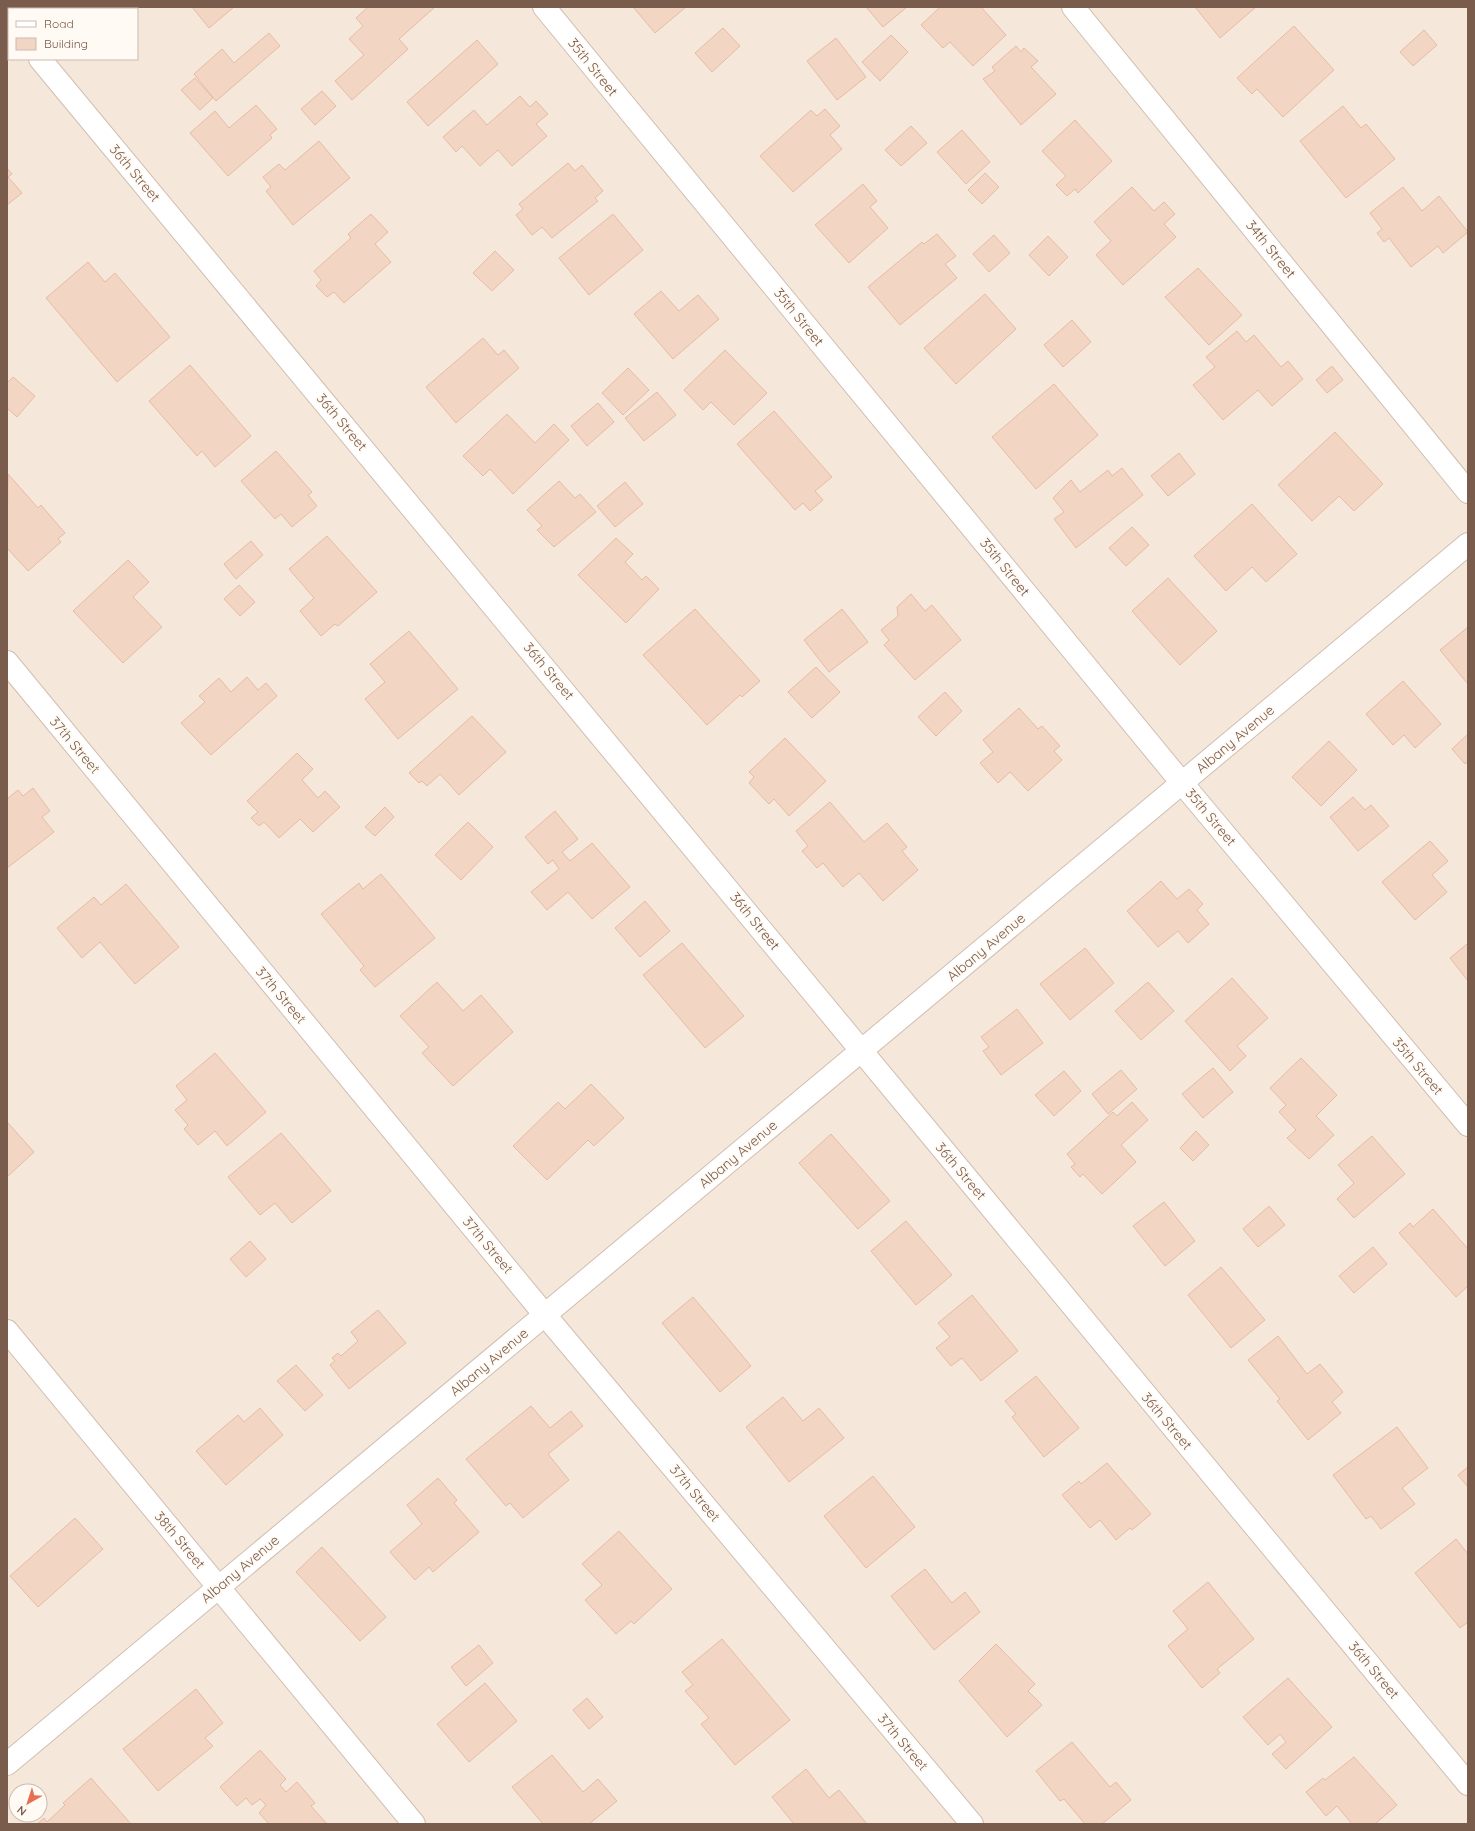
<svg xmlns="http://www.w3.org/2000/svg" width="1475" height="1831" font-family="Quicksand,sans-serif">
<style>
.residential{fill:#f5e8da;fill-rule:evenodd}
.building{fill:#f3d5c3;stroke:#e6bba3}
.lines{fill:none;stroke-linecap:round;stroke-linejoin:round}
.minor-casing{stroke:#d1beb0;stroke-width:24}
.minor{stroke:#fff;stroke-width:22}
.labels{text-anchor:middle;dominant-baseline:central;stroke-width:3.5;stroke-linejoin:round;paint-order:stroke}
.street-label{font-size:14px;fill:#7a5c4d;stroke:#fffaf3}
</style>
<rect width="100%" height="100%" fill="#fdf6ec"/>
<!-- residential -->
<path class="residential" d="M 7,7 L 1468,7 L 1468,1824 L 7,1824 ZM 9,9 L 137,9 L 137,59 L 9,59 ZM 16,1791 L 40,1791 L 40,1815 L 16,1815 Z"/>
<!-- building -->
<path class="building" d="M 192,7 L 234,7 L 209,28 Z
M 368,7 L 435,7 L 399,39 L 408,49 L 352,100 L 335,81 L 364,55 L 349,39 L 363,26 L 356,18 Z
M 633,7 L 686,7 L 655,33 Z
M 866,7 L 907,7 L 883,27 Z
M 940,7 L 981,7 L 1006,35 L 973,66 L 950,42 L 943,48 L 921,25 Z
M 1195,7 L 1256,7 L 1220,38 Z
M 1294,26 L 1334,70 L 1283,117 L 1257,89 L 1252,94 L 1237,78 Z
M 723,28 L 740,46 L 712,72 L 695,53 Z
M 1424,30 L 1437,45 L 1413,66 L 1400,52 Z
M 269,33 L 280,46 L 216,101 L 194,74 L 222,49 L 234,63 Z
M 891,35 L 908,52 L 880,81 L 862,62 Z
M 836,38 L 866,77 L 837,100 L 807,61 Z
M 477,40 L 498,64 L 428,126 L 407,102 Z
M 1016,46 L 1021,52 L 1024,48 L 1038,61 L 1031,67 L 1056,94 L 1021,125 L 983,79 L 995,71 L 992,67 Z
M 195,78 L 213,98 L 200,110 L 181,90 Z
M 322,91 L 336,106 L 315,125 L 301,109 Z
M 520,96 L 530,107 L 536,101 L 548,114 L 536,124 L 547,136 L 512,166 L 498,150 L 480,166 L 462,146 L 456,152 L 443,137 L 474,110 L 487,125 Z
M 256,105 L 277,129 L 270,135 L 272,138 L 228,176 L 190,133 L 215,111 L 229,128 Z
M 1343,106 L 1361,128 L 1366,124 L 1395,159 L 1346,198 L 1300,141 Z
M 825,109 L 840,126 L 830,135 L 842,149 L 793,192 L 760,156 L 811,110 L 817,116 Z
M 1075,120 L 1112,161 L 1078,193 L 1075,189 L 1067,196 L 1056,185 L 1066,176 L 1042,151 Z
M 911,126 L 927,143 L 901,166 L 885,150 Z
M 962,130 L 990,162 L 966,184 L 937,152 Z
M 319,141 L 350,178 L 293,225 L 266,191 L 271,187 L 263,177 L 279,164 L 285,170 Z
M 568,163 L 575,171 L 582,165 L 603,191 L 595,198 L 598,201 L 552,238 L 542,227 L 532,235 L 516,215 L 523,209 L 519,204 Z
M 7,168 L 12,174 L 8,177 L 22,193 L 7,205 Z
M 985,173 L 999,187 L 982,204 L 968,190 Z
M 863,184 L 877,201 L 870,207 L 888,228 L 849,263 L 815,225 Z
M 1132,187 L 1154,211 L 1164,202 L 1175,214 L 1164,224 L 1176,237 L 1123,285 L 1096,255 L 1111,241 L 1094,222 Z
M 1403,187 L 1422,211 L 1439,196 L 1468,232 L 1443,253 L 1438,246 L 1411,267 L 1389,238 L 1384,242 L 1377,233 L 1382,229 L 1370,213 Z
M 371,214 L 388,232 L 375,244 L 391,262 L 344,303 L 334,292 L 327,297 L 316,286 L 321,280 L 314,271 L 351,238 L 348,234 Z
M 613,214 L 643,250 L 589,295 L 559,258 Z
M 937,234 L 956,256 L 945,264 L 957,278 L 900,325 L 868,287 L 922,242 L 924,244 Z
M 994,235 L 1010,253 L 989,272 L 973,254 Z
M 1048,236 L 1068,257 L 1049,276 L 1029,255 Z
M 495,251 L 514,270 L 492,291 L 473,273 Z
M 88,262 L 105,282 L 115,273 L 170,337 L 117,382 L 46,298 Z
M 1198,268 L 1242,315 L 1209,345 L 1165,297 Z
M 661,291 L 679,311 L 698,295 L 719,319 L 673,359 L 634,314 Z
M 985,294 L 1016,329 L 956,384 L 924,348 Z
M 1072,320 L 1091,342 L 1063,367 L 1044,345 Z
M 1237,331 L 1246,342 L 1254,335 L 1281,367 L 1288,361 L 1303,379 L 1272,406 L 1258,390 L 1223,420 L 1193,385 L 1215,367 L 1206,357 Z
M 483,338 L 498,355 L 504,350 L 519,368 L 456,423 L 426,387 Z
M 725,350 L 767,393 L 734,425 L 711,402 L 703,410 L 684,390 Z
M 190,365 L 251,436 L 215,467 L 202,451 L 197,456 L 149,401 Z
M 1332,366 L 1343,380 L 1327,393 L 1316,380 Z
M 628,368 L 649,390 L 623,415 L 602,393 Z
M 13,377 L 35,396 L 17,417 L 7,408 L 7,383 Z
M 1054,384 L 1098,435 L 1036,489 L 992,437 Z
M 657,392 L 676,415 L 644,441 L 625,418 Z
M 598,403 L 614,422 L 587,446 L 571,426 Z
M 774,411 L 832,477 L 815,491 L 823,500 L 810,511 L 803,503 L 795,510 L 737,444 Z
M 507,414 L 535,443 L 554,424 L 569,440 L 513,494 L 490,469 L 483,476 L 463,456 Z
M 1335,432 L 1383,484 L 1354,511 L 1339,496 L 1312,521 L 1278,485 Z
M 276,451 L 312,492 L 308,495 L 317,506 L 292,527 L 281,514 L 275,519 L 241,481 Z
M 1179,453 L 1195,474 L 1168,496 L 1151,476 Z
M 1122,468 L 1143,495 L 1076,548 L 1054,519 L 1064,512 L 1053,498 L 1071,480 L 1080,492 L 1108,470 L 1112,476 Z
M 8,474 L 38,508 L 41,505 L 65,533 L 58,539 L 61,542 L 28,571 L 7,548 Z
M 559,481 L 575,498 L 580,494 L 596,512 L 554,547 L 537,530 L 542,526 L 527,510 Z
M 625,482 L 643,504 L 615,527 L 597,506 Z
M 1252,504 L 1297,554 L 1266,582 L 1252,567 L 1226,591 L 1194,556 Z
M 1132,527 L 1149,545 L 1126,566 L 1109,548 Z
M 327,536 L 377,592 L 338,626 L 335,624 L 321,636 L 300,611 L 314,598 L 289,569 Z
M 616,538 L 633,554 L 625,562 L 642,580 L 646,576 L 659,589 L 626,623 L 578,575 Z
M 251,541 L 263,555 L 236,579 L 224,564 Z
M 128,560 L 149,582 L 133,597 L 162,627 L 123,663 L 73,611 Z
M 1168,578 L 1217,631 L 1180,665 L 1132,611 Z
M 239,585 L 255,602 L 240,616 L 224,599 Z
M 911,594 L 925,611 L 932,605 L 961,640 L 915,680 L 884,645 L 889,640 L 881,630 L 898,616 L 897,607 Z
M 695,609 L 760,681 L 742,697 L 740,695 L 707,725 L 643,655 Z
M 842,609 L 868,642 L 829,672 L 804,640 Z
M 1468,627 L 1468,682 L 1467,683 L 1440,650 Z
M 409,631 L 458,689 L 398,739 L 365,699 L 385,682 L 370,664 Z
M 816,667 L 840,692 L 812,718 L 788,692 Z
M 247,677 L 258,690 L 266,683 L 277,696 L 211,755 L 181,723 L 205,702 L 199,696 L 219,678 L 231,692 Z
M 1403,681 L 1441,724 L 1415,748 L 1404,735 L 1393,745 L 1366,714 Z
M 945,692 L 962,711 L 936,736 L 918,717 Z
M 1019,708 L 1038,729 L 1042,726 L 1060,746 L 1054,751 L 1062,760 L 1028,791 L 1010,772 L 998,783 L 980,763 L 993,752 L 983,740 Z
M 472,716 L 506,752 L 459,795 L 440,774 L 427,786 L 422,781 L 419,783 L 409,773 Z
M 1468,734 L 1468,761 L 1465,764 L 1452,749 Z
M 785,738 L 826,781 L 789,816 L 774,799 L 769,804 L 749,783 L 754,777 L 749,772 Z
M 1329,741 L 1357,770 L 1321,806 L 1292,777 Z
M 297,753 L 313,769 L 302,780 L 318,798 L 325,791 L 340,807 L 313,832 L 300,819 L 279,838 L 264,822 L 259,826 L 251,818 L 258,812 L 247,801 Z
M 33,788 L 50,811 L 42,817 L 54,832 L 7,868 L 7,799 L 18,790 L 23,796 Z
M 1353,797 L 1365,810 L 1371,805 L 1389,826 L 1358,851 L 1330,817 Z
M 830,802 L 864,842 L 887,823 L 907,847 L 902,851 L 918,870 L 883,901 L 859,873 L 843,887 L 823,863 L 817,868 L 802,851 L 808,846 L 796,831 Z
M 385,807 L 394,817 L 375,836 L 365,827 Z
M 555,811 L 578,839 L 562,852 L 570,861 L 592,843 L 630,887 L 592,919 L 568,892 L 547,910 L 531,892 L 559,869 L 553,860 L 548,864 L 525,837 Z
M 468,822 L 493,847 L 461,880 L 435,855 Z
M 1430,841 L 1448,861 L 1432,875 L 1447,892 L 1415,920 L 1382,882 Z
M 381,874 L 435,938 L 375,987 L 360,970 L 364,966 L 321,914 L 359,883 L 363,889 Z
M 1161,881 L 1177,899 L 1189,889 L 1203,904 L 1197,910 L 1209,924 L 1188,943 L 1178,931 L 1158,947 L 1127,911 Z
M 126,884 L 179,947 L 135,984 L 100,942 L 82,958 L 57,928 L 94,897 L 101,905 Z
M 645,901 L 670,931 L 640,957 L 615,928 Z
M 682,943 L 744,1016 L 705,1048 L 643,975 Z
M 1468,943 L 1468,981 L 1450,958 Z
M 1085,948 L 1114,983 L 1070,1020 L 1040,984 Z
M 1232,978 L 1268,1018 L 1237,1046 L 1246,1056 L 1230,1071 L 1185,1021 Z
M 437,982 L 463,1011 L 481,995 L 513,1032 L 453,1086 L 422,1053 L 429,1047 L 400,1016 Z
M 1148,982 L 1174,1011 L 1141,1040 L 1115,1011 Z
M 1017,1009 L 1043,1043 L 1001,1075 L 983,1051 L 989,1047 L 981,1037 Z
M 215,1053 L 266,1112 L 227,1146 L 215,1131 L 198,1145 L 184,1129 L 188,1125 L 175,1110 L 187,1100 L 176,1086 Z
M 1301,1058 L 1337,1095 L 1316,1116 L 1334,1135 L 1309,1159 L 1287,1138 L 1296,1130 L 1279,1112 L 1286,1105 L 1270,1088 Z
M 1213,1068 L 1233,1092 L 1203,1118 L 1182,1094 Z
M 1121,1070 L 1137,1089 L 1108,1114 L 1092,1094 Z
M 1064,1071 L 1081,1091 L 1054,1116 L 1035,1095 Z
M 591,1084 L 624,1118 L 594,1146 L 588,1140 L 547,1180 L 513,1146 L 558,1102 L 565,1109 Z
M 1132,1102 L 1148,1120 L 1121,1145 L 1136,1162 L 1102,1194 L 1083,1174 L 1080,1177 L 1071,1167 L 1075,1164 L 1067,1154 L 1113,1112 L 1117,1116 Z
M 7,1122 L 34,1152 L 7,1177 Z
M 1196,1131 L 1209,1145 L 1193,1161 L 1180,1148 Z
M 281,1133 L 331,1191 L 292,1223 L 275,1203 L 260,1215 L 228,1177 Z
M 831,1134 L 890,1201 L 858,1229 L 799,1163 Z
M 1372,1136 L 1405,1174 L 1354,1218 L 1337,1199 L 1354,1183 L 1338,1165 Z
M 1164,1202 L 1195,1241 L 1165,1266 L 1133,1226 Z
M 1269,1206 L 1285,1225 L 1258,1247 L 1243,1229 Z
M 1433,1209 L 1468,1249 L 1468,1286 L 1456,1297 L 1399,1233 L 1410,1223 L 1413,1227 Z
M 906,1221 L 952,1275 L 916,1305 L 871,1251 Z
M 250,1241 L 266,1259 L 246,1277 L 230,1259 Z
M 1373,1247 L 1387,1264 L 1354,1293 L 1339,1276 Z
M 1221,1267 L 1265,1320 L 1231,1348 L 1188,1295 Z
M 972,1295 L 1018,1351 L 981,1381 L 962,1358 L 951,1366 L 936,1348 L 950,1337 L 938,1323 Z
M 693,1297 L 751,1366 L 720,1392 L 662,1323 Z
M 378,1310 L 406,1343 L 349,1389 L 330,1365 L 335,1361 L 332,1358 L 338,1353 L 341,1356 L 358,1341 L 351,1332 Z
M 1278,1336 L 1307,1374 L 1320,1364 L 1343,1392 L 1332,1402 L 1341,1413 L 1308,1440 L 1277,1401 L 1280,1399 L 1248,1360 Z
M 296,1365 L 323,1395 L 305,1411 L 277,1381 Z
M 1036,1376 L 1079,1428 L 1044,1457 L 1012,1417 L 1016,1414 L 1005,1401 Z
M 783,1397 L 803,1421 L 819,1408 L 844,1438 L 789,1482 L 746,1427 Z
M 531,1406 L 550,1428 L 571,1411 L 583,1426 L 548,1454 L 569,1480 L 523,1518 L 510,1503 L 506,1506 L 466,1459 Z
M 260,1408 L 283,1435 L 226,1485 L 196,1451 L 238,1415 L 244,1422 Z
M 1397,1427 L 1428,1468 L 1402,1488 L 1415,1504 L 1381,1529 L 1371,1516 L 1366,1519 L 1333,1475 Z
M 1107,1463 L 1151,1514 L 1132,1530 L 1130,1528 L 1116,1540 L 1100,1520 L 1090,1528 L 1062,1495 L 1079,1481 L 1081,1484 Z
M 1468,1467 L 1468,1487 L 1458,1475 Z
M 873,1476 L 915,1527 L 866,1568 L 824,1516 Z
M 438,1478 L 457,1500 L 454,1503 L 479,1532 L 433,1572 L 429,1567 L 415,1580 L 390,1552 L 422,1524 L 407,1505 Z
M 75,1518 L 103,1549 L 38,1607 L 10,1576 Z
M 619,1531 L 672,1589 L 634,1624 L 631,1621 L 616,1634 L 585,1600 L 602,1585 L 582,1564 Z
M 1456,1539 L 1468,1554 L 1468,1622 L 1460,1628 L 1415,1573 Z
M 322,1547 L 386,1617 L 360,1641 L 296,1572 Z
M 925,1569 L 952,1603 L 965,1592 L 980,1612 L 934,1650 L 891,1596 Z
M 1208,1582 L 1254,1639 L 1217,1669 L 1220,1673 L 1202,1688 L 1168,1646 L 1188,1629 L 1173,1611 Z
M 722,1639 L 790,1720 L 735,1765 L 701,1724 L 709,1718 L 685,1691 L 693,1685 L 682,1672 Z
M 996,1644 L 1035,1684 L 1028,1691 L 1042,1705 L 1007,1737 L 959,1681 Z
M 479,1645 L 493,1663 L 466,1686 L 451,1667 Z
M 1288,1678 L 1332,1727 L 1286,1769 L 1272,1754 L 1286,1742 L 1280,1734 L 1268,1745 L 1243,1717 Z
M 485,1683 L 517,1721 L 469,1762 L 437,1724 Z
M 196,1689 L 223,1723 L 205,1738 L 213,1746 L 158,1791 L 123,1749 Z
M 587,1698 L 603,1717 L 589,1729 L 573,1710 Z
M 1072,1742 L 1110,1787 L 1116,1782 L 1131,1800 L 1102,1824 L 1085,1824 L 1064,1799 L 1060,1801 L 1036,1771 Z
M 260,1750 L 286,1779 L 280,1785 L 286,1792 L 297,1782 L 315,1803 L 311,1806 L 327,1824 L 269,1824 L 259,1813 L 266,1805 L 260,1799 L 252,1805 L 246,1798 L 237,1806 L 220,1787 Z
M 552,1755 L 583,1792 L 598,1779 L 617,1801 L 589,1824 L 543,1824 L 512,1787 Z
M 1354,1757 L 1397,1805 L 1375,1824 L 1352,1824 L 1337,1806 L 1326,1816 L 1306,1792 L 1323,1778 L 1325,1780 Z
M 806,1769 L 829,1798 L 839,1790 L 867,1824 L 794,1824 L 772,1797 Z
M 91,1778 L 131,1824 L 37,1824 L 44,1818 L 47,1822 L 65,1805 L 63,1803 Z"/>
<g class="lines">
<!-- minor casing -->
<g class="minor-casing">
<path id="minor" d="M 544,7 L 1182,783 L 1468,1125
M 1073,7 L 1468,492
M 7,19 L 9,21
M 40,59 C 517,633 992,1209 1468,1784
M 7,662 L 545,1315 L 972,1824
M 7,1331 L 414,1824
M 7,1764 L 1468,544"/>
</g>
<!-- minor -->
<use href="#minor" class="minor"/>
</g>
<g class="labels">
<!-- street labels -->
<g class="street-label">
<text transform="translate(593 67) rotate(51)">35th Street</text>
<text transform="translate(135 173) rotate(50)">36th Street</text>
<text transform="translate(1271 249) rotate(51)">34th Street</text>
<text transform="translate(799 317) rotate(51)">35th Street</text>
<text transform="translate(342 422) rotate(50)">36th Street</text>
<text transform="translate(1005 567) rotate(51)">35th Street</text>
<text transform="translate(549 671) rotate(50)">36th Street</text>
<text transform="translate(1235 739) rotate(-40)">Albany Avenue</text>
<text transform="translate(75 745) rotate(50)">37th Street</text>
<text transform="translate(1211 817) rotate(50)">35th Street</text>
<text transform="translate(755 921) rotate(51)">36th Street</text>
<text transform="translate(986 947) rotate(-40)">Albany Avenue</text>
<text transform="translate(281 995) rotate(50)">37th Street</text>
<text transform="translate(1418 1066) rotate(50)">35th Street</text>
<text transform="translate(738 1154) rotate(-40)">Albany Avenue</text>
<text transform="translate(961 1171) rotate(50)">36th Street</text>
<text transform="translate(488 1245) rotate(50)">37th Street</text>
<text transform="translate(489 1362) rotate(-40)">Albany Avenue</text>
<text transform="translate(1167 1421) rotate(50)">36th Street</text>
<text transform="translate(695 1493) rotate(50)">37th Street</text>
<text transform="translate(180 1540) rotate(50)">38th Street</text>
<text transform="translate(240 1569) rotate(-40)">Albany Avenue</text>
<text transform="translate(1374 1670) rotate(50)">36th Street</text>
<text transform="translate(903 1742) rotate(50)">37th Street</text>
</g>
</g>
<!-- border -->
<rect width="1475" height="1831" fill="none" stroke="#7a5c4d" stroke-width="16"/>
<!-- legend -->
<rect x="8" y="8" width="130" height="52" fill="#fffaf3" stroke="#cabbb1"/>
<rect x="16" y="21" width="20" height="6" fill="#ffffff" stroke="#cabbb1"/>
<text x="44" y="28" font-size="12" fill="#7a5c4d">Road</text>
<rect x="16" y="38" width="20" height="12" fill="#f3d5c3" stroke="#cabbb1"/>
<text x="44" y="48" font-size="12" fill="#7a5c4d">Building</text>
<!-- north arrow -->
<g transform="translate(28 1803) rotate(219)"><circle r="19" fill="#fffaf3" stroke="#cabbb1"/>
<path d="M0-3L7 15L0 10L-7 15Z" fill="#e76f51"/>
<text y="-6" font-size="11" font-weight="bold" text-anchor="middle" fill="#7a5c4d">N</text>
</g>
</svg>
